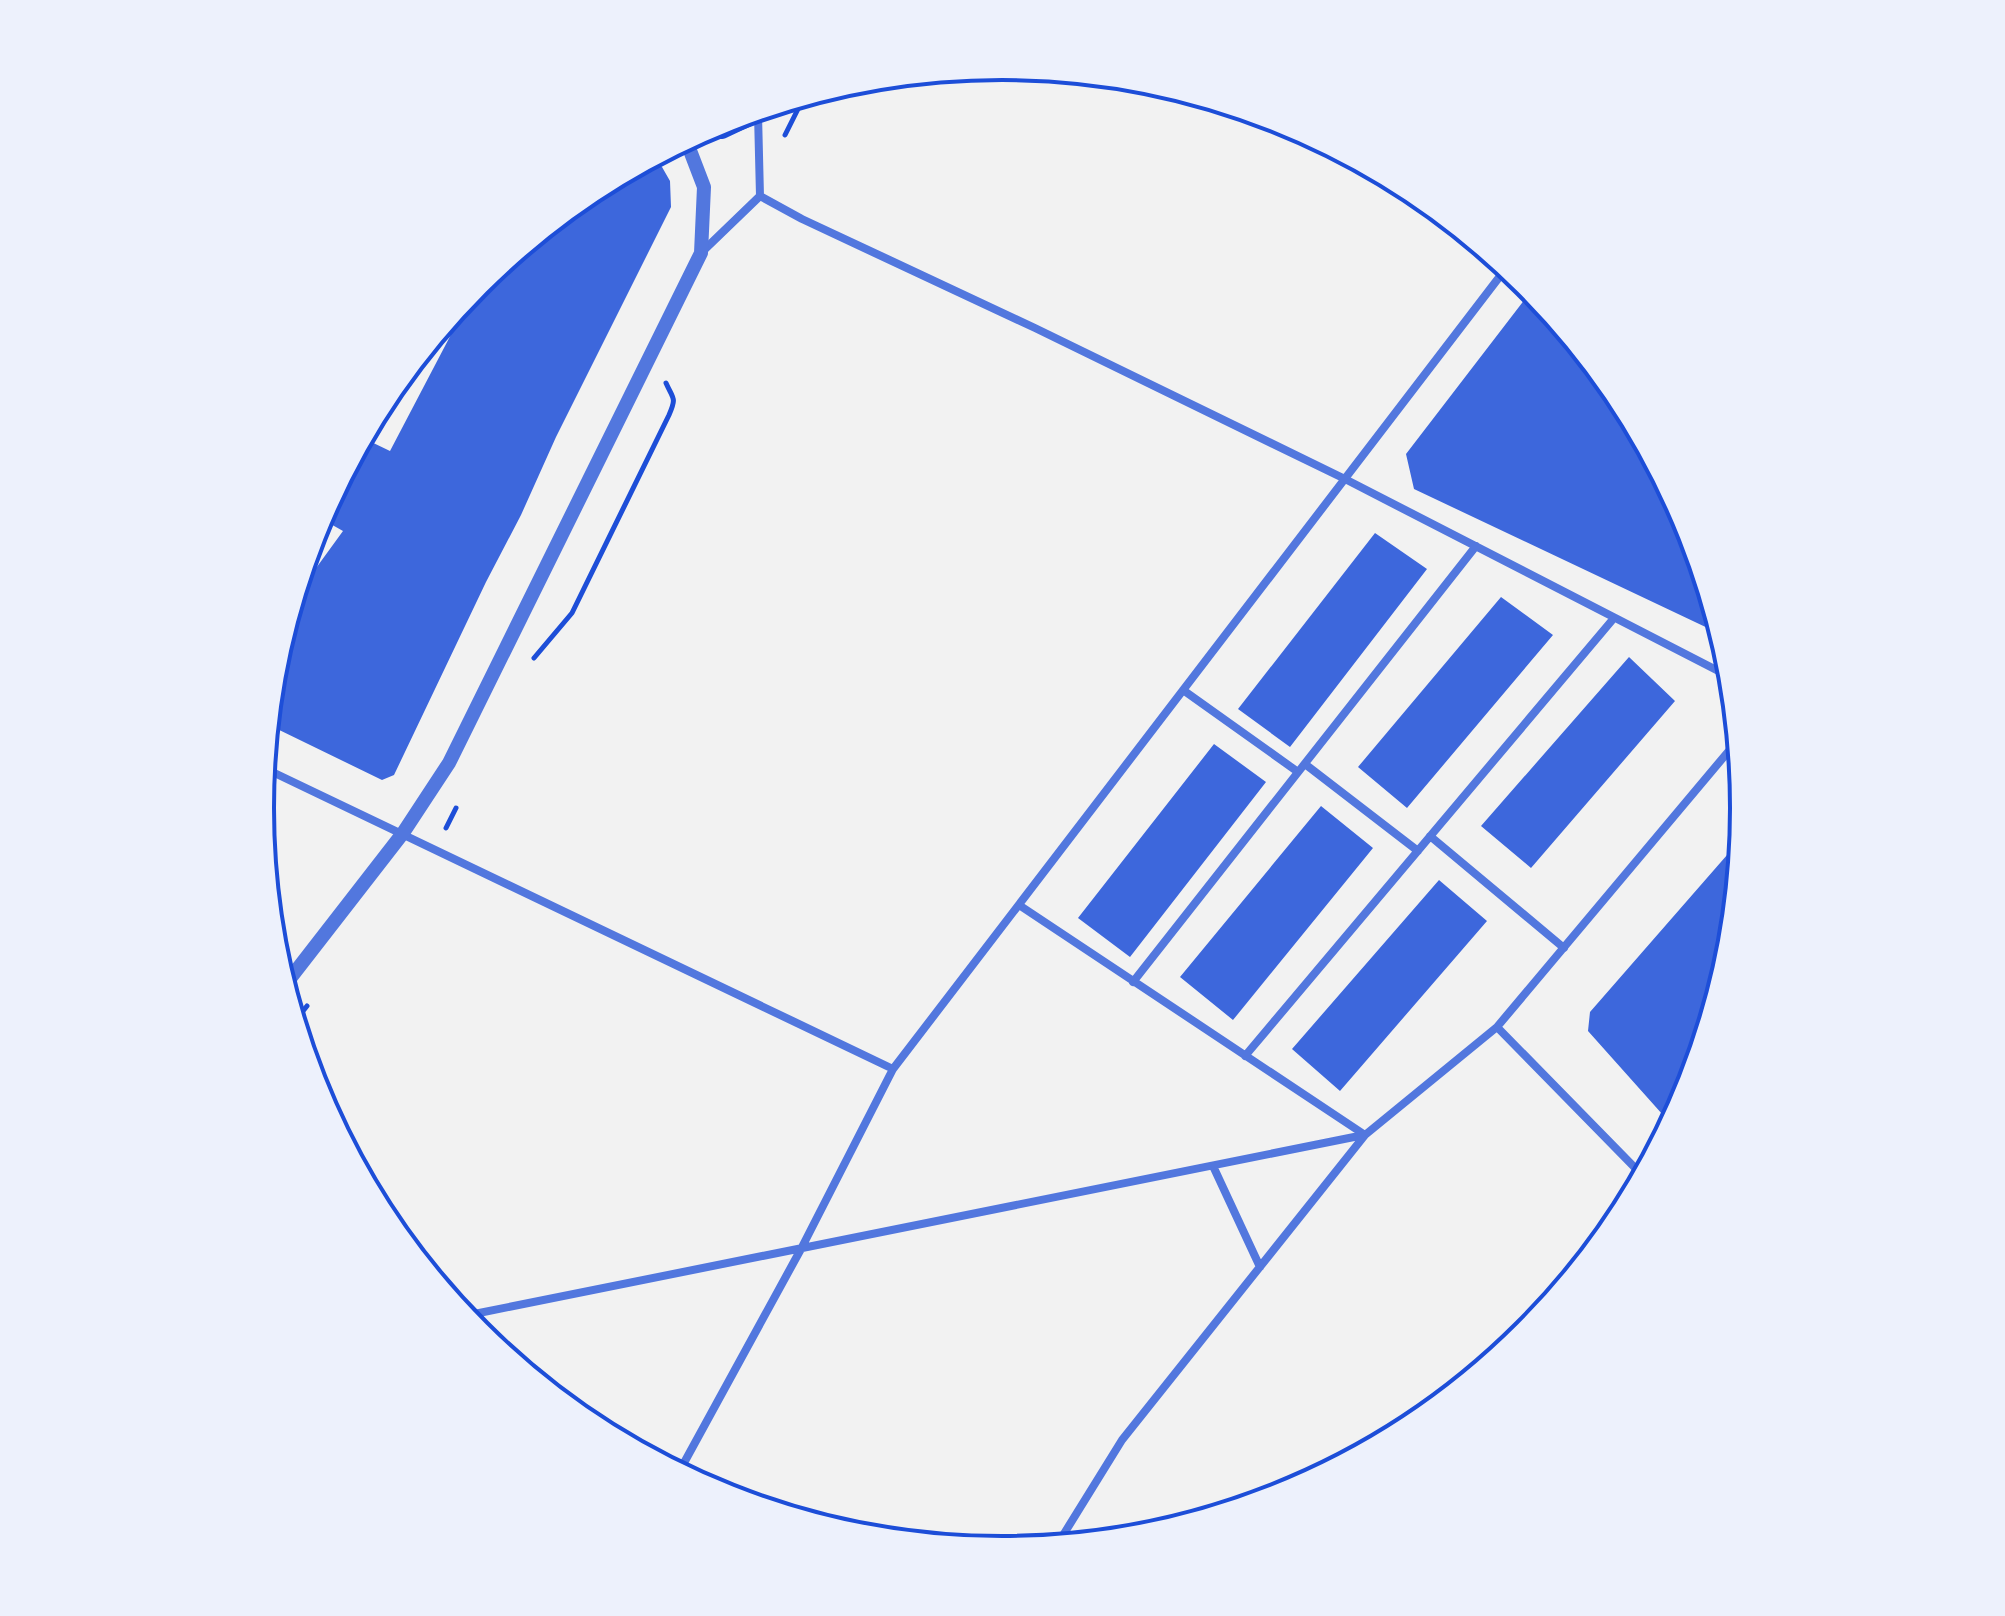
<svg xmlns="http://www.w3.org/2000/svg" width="2005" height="1616" font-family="'Source Serif 4',serif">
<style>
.building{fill:#3d67dc}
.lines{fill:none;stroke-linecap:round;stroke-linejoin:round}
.path{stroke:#1d4ed8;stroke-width:5}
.minor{stroke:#5277de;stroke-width:8}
.tertiary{stroke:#5277de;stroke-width:14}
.secondary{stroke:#1d4ed8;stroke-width:16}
.rim{fill:none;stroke:#1d4ed8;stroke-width:4}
</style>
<rect width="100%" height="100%" fill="#f2f2f2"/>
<!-- building -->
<path class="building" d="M 648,160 L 662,167 L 670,181 L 671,207 L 556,437 L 521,515 L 486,582 L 394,775 L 382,780 L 269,725 L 275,663 L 295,597 L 343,531 L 320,518 L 363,438 L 390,451 L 478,283 L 595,188 Z
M 1532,290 L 1620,396 L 1688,524 L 1720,630 L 1714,631 L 1414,489 L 1406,454 Z
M 1375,533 L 1427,569 L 1290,747 L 1238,709 Z
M 1501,597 L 1553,635 L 1407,808 L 1358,767 Z
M 1629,657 L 1675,701 L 1531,868 L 1481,826 Z
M 1214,744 L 1266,782 L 1130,957 L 1078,918 Z
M 1321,806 L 1373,848 L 1233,1020 L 1180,977 Z
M 1741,839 L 1730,953 L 1688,1092 L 1671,1124 L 1588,1031 L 1590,1012 Z
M 1439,880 L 1487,921 L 1340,1091 L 1292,1049 Z"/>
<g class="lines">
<!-- path -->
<path class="path" d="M 785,135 L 804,97
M 534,658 L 572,613 L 669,415 C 677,397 673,399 666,383
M 446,828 L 456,808
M 295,1021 L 307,1006"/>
<!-- minor -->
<path class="minor" d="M 758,114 L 760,196
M 760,196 L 802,219 L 1035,328 L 1345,479 L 1732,678
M 703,251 L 760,196
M 1183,690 L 1298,772
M 1305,764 L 1418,851
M 264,768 L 893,1069
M 1430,836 L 1564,948
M 1019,905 L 1365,1135
M 1133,982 L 1476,546
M 1497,1027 L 1643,1176
M 1245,1056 L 1614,618
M 1213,1166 L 1260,1267
M 464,1316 L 1364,1135
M 679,1472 L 801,1249 L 893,1069 L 1507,267
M 1057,1545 L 1122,1440 L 1365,1135 L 1497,1027 L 1738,740"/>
<!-- tertiary -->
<path class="tertiary" d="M 285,985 L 403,833 L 449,763 L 701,253 L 704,187 L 686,140"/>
<!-- secondary -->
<path class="secondary" d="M 704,130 L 722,131 L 758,114 L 761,110"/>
</g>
<!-- crop -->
<path d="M0 0H2005V1616H0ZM274 808a728 728 0 1 1 1456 0a728 728 0 1 1-1456 0Z" fill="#edf1fc" fill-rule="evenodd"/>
<path class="rim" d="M274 808a728 728 0 1 1 1456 0a728 728 0 1 1-1456 0Z"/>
</svg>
